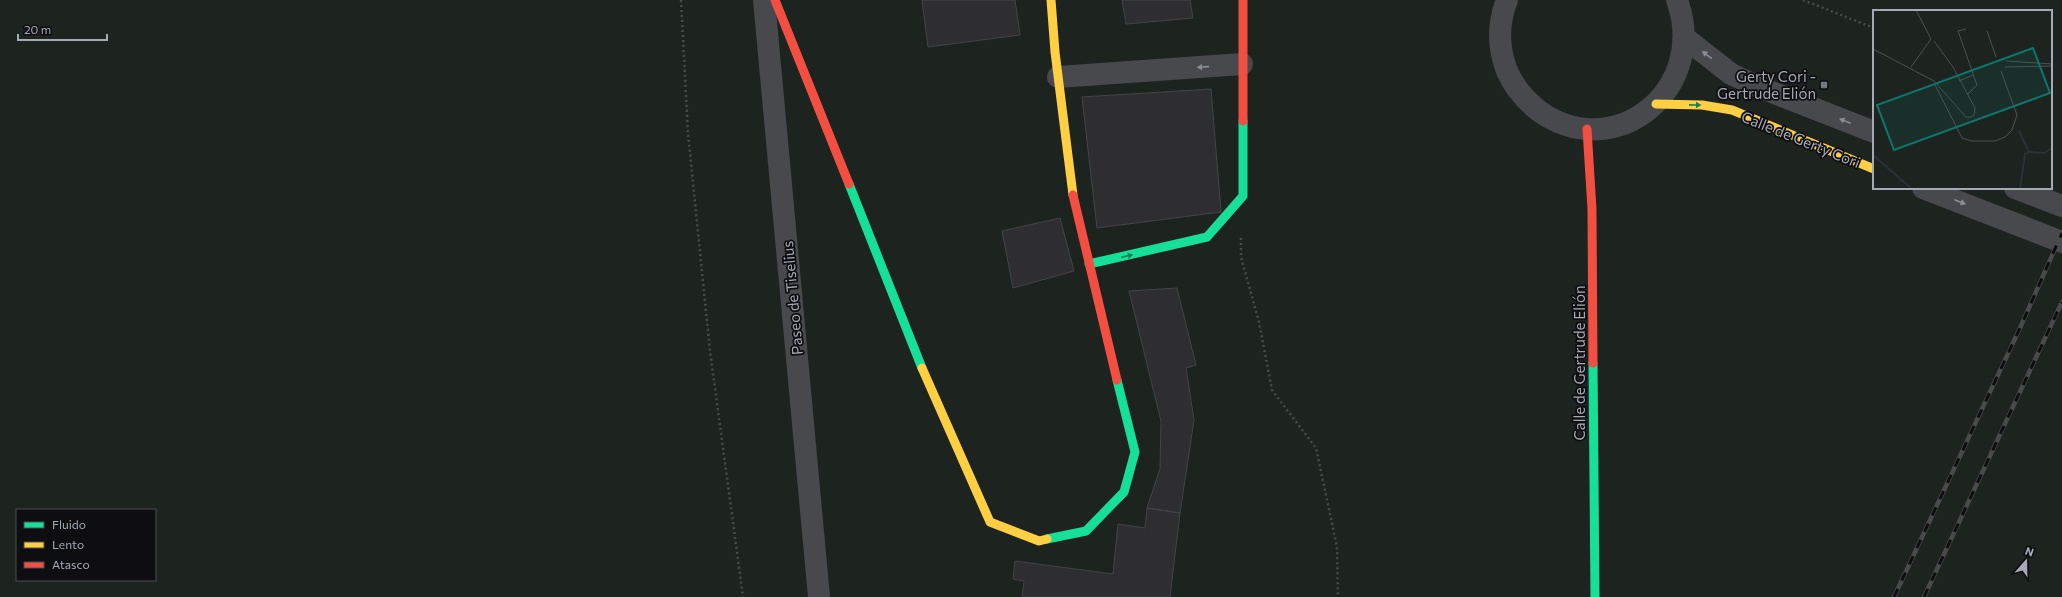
<svg xmlns="http://www.w3.org/2000/svg" width="2062" height="597" font-family="Commissioner,sans-serif">
<style>
.green{fill:#1d231e;fill-rule:evenodd}
.building{fill:#2e2e30;stroke:#434448}
.lines{fill:none;stroke-linecap:round;stroke-linejoin:round}
.path{stroke:#4a4b4f;stroke-width:2.5;stroke-dasharray:2 3;stroke-linecap:butt}
.street{stroke:#48494d;stroke-width:22}
.fast{stroke:#16e098;stroke-width:9}
.slow{stroke:#ffcf43;stroke-width:9}
.jam{stroke:#f24e42;stroke-width:9}
.rail-casing{stroke:#494a4c;stroke-width:4.5}
.rail{stroke:#0e0e10;stroke-width:3;stroke-dasharray:9;stroke-linecap:butt}
.oneway{fill:#898d96}
.oneway2{fill:#12825b}
.poi-dot{fill:#72767d;stroke:#0e0e10;stroke-width:1.5}
.labels{text-anchor:middle;dominant-baseline:central;stroke-width:3.5;stroke-linejoin:round;paint-order:stroke}
.poi-label{font-size:15px;fill:#a5aab5;stroke:#0e0e10;text-anchor:end}
.street-label{font-size:15px;fill:#a5aab5;stroke:#0e0e10}
.inset-river{fill:none;stroke:#2a3137;stroke-width:2}
.inset-road{fill:none;stroke:#4e5054;stroke-width:1}
.view{fill:#0f766e;fill-opacity:0.15;stroke:#0f766e;stroke-width:2}
.inset-edge{fill:none;stroke:#a5aab5;stroke-width:2}
</style>
<rect width="100%" height="100%" fill="#141414"/>
<!-- green -->
<path class="green" d="M 0,0 L 2062,0 L 2062,597 L 0,597 ZM 1874,11 L 2051,11 L 2051,188 L 1874,188 ZM 17,510 L 155,510 L 155,580 L 17,580 Z"/>
<!-- building -->
<path class="building" d="M 922,0 L 1015,0 L 1020,35 L 928,47 Z
M 1122,0 L 1190,0 L 1193,18 L 1126,24 Z
M 1211,89 L 1221,212 L 1097,228 L 1082,97 Z
M 1060,218 L 1074,271 L 1013,288 L 1002,231 Z
M 1177,288 L 1196,365 L 1186,368 L 1194,420 L 1180,513 L 1147,508 L 1160,469 L 1161,421 L 1129,291 Z
M 1147,508 L 1180,513 L 1170,597 L 1022,597 L 1024,581 L 1013,579 L 1015,561 L 1113,574 L 1118,524 L 1145,528 Z"/>
<g class="lines">
<!-- path -->
<path class="path" d="M 681,0 L 688,133 L 710,351 L 743,597
M 1803,0 L 1874,28
M 1241,238 L 1241,257 L 1259,322 L 1272,390 L 1316,448 L 1337,547 L 1338,597"/>
<!-- street -->
<path class="street" d="M 764,0 L 819,597
M 1507,0 C 1498,23 1498,48 1507,71 C 1514,87 1525,100 1539,111 C 1616,166 1709,88 1677,0
M 1685,38 L 1731,74 L 1759,87 L 1874,132
M 1058,77 L 1242,64
M 1923,188 L 2062,242
M 2015,188 L 2062,206"/>
<!-- fast -->
<path class="fast" d="M 849,184 L 922,368
M 1089,264 L 1207,237 L 1243,196 L 1243,121
M 1593,363 L 1595,597
M 1047,539 L 1086,531 L 1124,492 L 1135,452 L 1117,380"/>
<!-- slow -->
<path class="slow" d="M 1051,0 L 1055,52 L 1073,195
M 1656,104 L 1702,105 L 1732,110 L 1874,169
M 922,368 L 990,522 L 1039,541 L 1047,539"/>
<!-- jam -->
<path class="jam" d="M 775,0 L 849,184
M 1243,0 L 1243,121
M 1587,129 L 1592,209 L 1593,363
M 1073,195 L 1117,380"/>
<!-- rail casing -->
<g class="rail-casing">
<path id="rail" d="M 1894,597 L 2020,328 L 2062,233
M 1924,597 L 2062,302"/>
</g>
<!-- rail -->
<use href="#rail" class="rail"/>
</g>
<!-- one-way arrows -->
<defs><path id="oneway-solid" d="M-6-.8H1V-3.2L6.5 0L1 3.2V.8H-6Z"/></defs>
<g class="oneway">
<use href="#oneway-solid" transform="translate(1707 55) rotate(-142)"/>
<use href="#oneway-solid" transform="translate(1203 67) rotate(176)"/>
<use href="#oneway-solid" transform="translate(1845 121) rotate(-158)"/>
<use href="#oneway-solid" transform="translate(1960 202) rotate(21)"/>
</g>
<g class="oneway2">
<use href="#oneway-solid" transform="translate(1695 105) rotate(1)"/>
<use href="#oneway-solid" transform="translate(1127 256) rotate(-13)"/>
</g>
<!-- markers -->
<rect class="poi-dot" x="1820" y="81" width="8" height="8" rx="2"/>
<g class="labels">
<!-- poi labels -->
<g class="poi-label">
<text x="1816" y="76">Gerty Cori -<tspan x="1816" dy="17">Gertrude Elión</tspan></text>
</g>
<!-- street labels -->
<g class="street-label">
<text transform="translate(1801 139) rotate(22)">Calle de Gerty Cori</text>
<text transform="translate(792 298) rotate(-95)">Paseo de Tiselius</text>
<text transform="translate(1579 363) rotate(-90)">Calle de Gertrude Elión</text>
</g>
</g>
<!-- overview -->
<g transform="translate(1873 10)">
<rect width="179" height="179" fill="#141414"/>
<path d="M 0,0 L 179,0 L 179,179 L 0,179 Z" fill="#1d231e"/>
<path class="inset-river" d="M 146,121 L 156,142M 0,145 L 39,179M 147,179 L 152,144 L 157,142 L 171,143 L 179,138"/>
<path class="inset-road" d="M 93,19 L 85,21 L 104,75 L 94,85M 114,21 L 123,47M 0,39 L 61,71 L 93,107 L 98,107 L 101,105 L 102,98 L 80,57 L 61,31M 133,51 L 179,54M 38,57 L 58,29 L 43,0M 132,57 L 179,56M 86,71 L 100,65M 62,75 L 89,128 L 99,131 L 122,131 L 132,127 L 139,120 L 144,105 L 128,61"/>
<path class="view" d="M 160,38 L 177,83 L 21,140 L 4,95 Z"/>
<rect width="179" height="179" class="inset-edge"/>
</g>
<!-- legend -->
<rect x="16" y="509" width="140" height="72" fill="#0e0e10" stroke="#4a4c52"/>
<rect x="24" y="522" width="20" height="6" fill="#16e098" stroke="#4a4c52"/>
<text x="52" y="529" font-size="12" fill="#a5aab5">Fluido</text>
<rect x="24" y="542" width="20" height="6" fill="#ffcf43" stroke="#4a4c52"/>
<text x="52" y="549" font-size="12" fill="#a5aab5">Lento</text>
<rect x="24" y="562" width="20" height="6" fill="#f24e42" stroke="#4a4c52"/>
<text x="52" y="569" font-size="12" fill="#a5aab5">Atasco</text>
<!-- north arrow -->
<g transform="translate(2026 561) rotate(20)" stroke="#0e0e10" stroke-width="3" paint-order="stroke">
<path d="M0-3L7 15L0 10L-7 15Z" fill="#a5aab5"/>
<text y="-6" font-size="11" font-weight="bold" text-anchor="middle" fill="#a5aab5">N</text>
</g>
<!-- scale -->
<path d="M18 34v6h89v-6" fill="none" stroke="#a5aab5" stroke-width="2"/>
<text x="24" y="34" font-size="12" fill="#a5aab5" stroke="#0e0e10" stroke-width="3" paint-order="stroke">20 m</text>
</svg>
